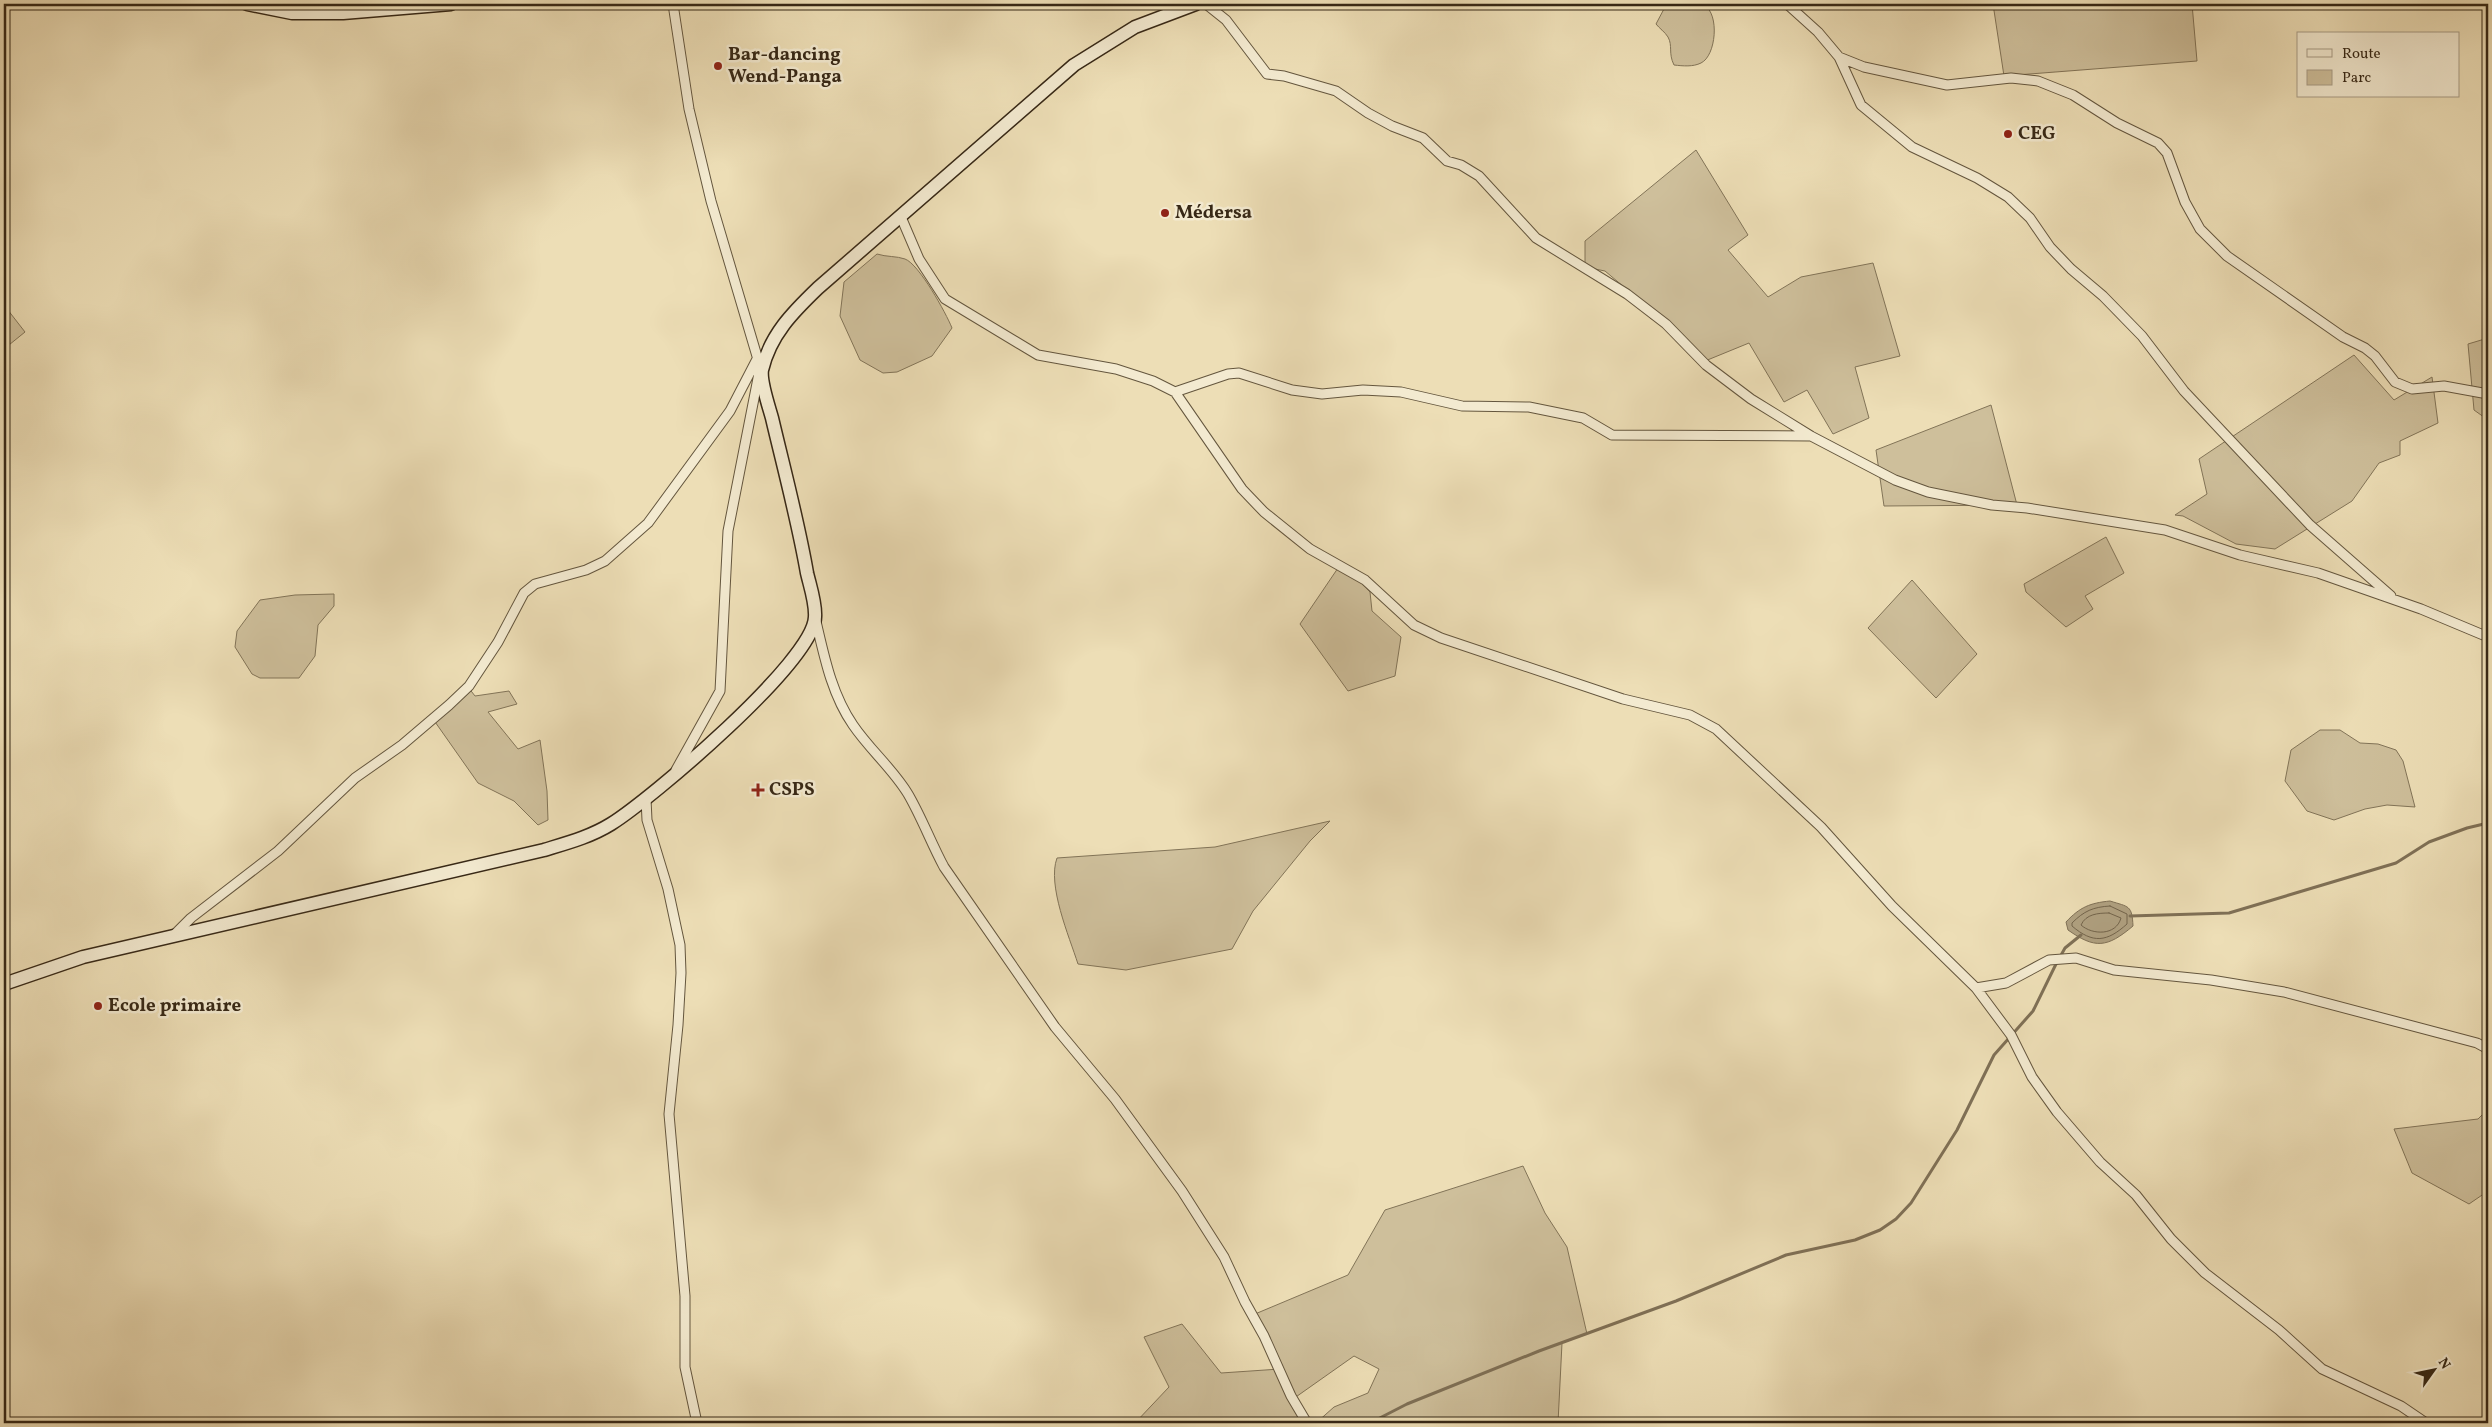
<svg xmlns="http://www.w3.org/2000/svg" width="2492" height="1427" font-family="Vollkorn,serif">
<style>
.green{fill:#cebf9b;stroke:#827458}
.water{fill:#afa080;stroke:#7f7056}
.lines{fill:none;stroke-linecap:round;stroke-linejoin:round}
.shore{stroke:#73644b;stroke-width:1}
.stream{stroke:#7f7056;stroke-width:3}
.street-casing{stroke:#64563e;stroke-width:11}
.secondary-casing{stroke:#372816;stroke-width:15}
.street{stroke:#f3ead0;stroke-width:9}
.secondary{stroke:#f3ead0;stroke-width:12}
.poi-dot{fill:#8f2418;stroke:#f3ead0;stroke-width:2}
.labels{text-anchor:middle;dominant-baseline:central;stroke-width:5;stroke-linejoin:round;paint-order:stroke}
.poi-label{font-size:19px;font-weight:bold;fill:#372816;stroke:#f3ead0;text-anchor:start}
</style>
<rect width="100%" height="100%" fill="#eddeb6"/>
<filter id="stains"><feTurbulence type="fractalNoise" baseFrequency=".004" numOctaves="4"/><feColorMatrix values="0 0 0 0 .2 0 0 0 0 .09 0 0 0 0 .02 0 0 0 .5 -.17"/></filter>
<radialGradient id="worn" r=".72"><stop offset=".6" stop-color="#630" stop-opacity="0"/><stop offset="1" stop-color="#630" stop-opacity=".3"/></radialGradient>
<!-- green -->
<path class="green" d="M 1670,4 C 1679,4 1696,1 1704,5 C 1720,14 1716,56 1701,63 C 1693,67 1683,66 1674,65 C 1668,53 1673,46 1668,37 C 1665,32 1659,28 1656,24 L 1665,7 Z
M 1993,4 L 2192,4 L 2197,61 L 2004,76 Z
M 1696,150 L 1748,235 L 1728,250 L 1768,297 L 1801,277 L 1873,263 L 1900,356 L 1855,367 L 1869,418 L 1833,434 L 1807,390 L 1784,402 L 1749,343 L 1705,361 L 1672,329 L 1650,318 L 1624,287 L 1605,271 L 1585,267 L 1585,241 Z
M 877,254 C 886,257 897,256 905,259 C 919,264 946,313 952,328 L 932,356 L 897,372 L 883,373 L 860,360 L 840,316 L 844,282 Z
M 4,305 L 25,332 L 4,349 Z
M 2488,338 L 2488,420 L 2474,410 L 2468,344 Z
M 2354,355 L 2394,400 L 2432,377 L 2438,423 L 2400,441 L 2400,455 L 2379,463 L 2352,501 L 2275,549 L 2236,544 L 2183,516 L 2175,515 L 2207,494 L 2199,459 Z
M 1991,405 L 2017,505 L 1884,506 L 1876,450 Z
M 2106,537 L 2124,573 L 2085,596 L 2093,609 L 2066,627 L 2026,592 L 2024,584 Z
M 1338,568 L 1360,581 L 1370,592 L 1372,611 L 1401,637 L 1395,676 L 1348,691 L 1300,624 Z
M 1912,580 L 1977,654 L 1936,698 L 1868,628 Z
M 334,594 L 334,606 L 318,625 L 315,656 L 299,678 L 260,678 L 252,674 L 235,647 L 237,631 L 260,600 L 295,595 Z
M 468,687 L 475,696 L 509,691 L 517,704 L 488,712 L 518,749 L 540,740 L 547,791 L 548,820 L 538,825 L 514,801 L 478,783 L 433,719 Z
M 2320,730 L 2340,730 L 2360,743 L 2378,744 L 2396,750 L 2403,761 L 2415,807 L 2387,805 L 2365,809 L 2334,820 L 2307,811 L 2285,781 L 2291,750 Z
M 1330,821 L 1310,841 L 1253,911 L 1232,949 L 1126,970 L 1078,964 C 1069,936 1047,885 1057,858 L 1215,847 Z
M 2488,1109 L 2488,1191 L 2469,1204 L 2412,1173 L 2394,1129 L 2478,1119 Z
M 1523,1166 L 1545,1213 L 1567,1247 L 1587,1334 L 1562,1343 L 1558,1423 L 1316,1423 L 1334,1407 L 1368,1393 L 1379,1369 L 1354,1356 L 1293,1399 L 1309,1423 L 1135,1423 L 1169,1387 L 1144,1337 L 1182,1324 L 1221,1373 L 1280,1369 L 1255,1314 L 1348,1275 L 1385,1210 Z"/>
<!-- water -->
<path class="water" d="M 2110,901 C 2129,907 2132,905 2133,926 C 2107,948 2095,949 2068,930 L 2066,922 C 2080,907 2090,903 2110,901 Z"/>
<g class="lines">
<!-- shore -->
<path class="shore" d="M 2110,906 L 2127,914 L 2127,924 C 2107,942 2093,944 2072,926 L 2072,923 C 2084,911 2093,907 2110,906 Z
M 2109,913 L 2121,918 C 2116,936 2092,935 2081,925 C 2086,914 2098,913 2109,913 Z"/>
<!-- stream -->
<path class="stream" d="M 2130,916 L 2229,913 L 2396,863 L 2429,842 L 2467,828 L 2488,823
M 2060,957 L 2065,948 L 2081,935
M 1370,1423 L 1407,1404 L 1539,1351 L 1676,1301 L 1786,1255 L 1855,1240 L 1880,1230 L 1896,1219 L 1911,1203 L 1957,1130 L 1994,1055 L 2033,1011 L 2057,962"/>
<!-- street casing -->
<g class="street-casing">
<path id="street" d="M 673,4 L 689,109 L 711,201 L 759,363
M 1206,4 L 1226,20 L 1267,74 L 1284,76 L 1336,91 L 1368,113 L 1392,126 L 1423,138 L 1447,161 L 1461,165 L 1479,176 L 1536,238 L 1627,294 L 1666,324 L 1706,365 L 1751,399 L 1811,436
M 1787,4 L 1818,32 L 1839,57 L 1861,105 L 1912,147 L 1977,178 L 2008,197 L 2030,218 L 2050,247 L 2071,269 L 2103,296 L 2142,336 L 2184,391 L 2310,525 L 2391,596
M 1839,57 L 1864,67 L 1947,85 L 2011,78 L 2038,81 L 2073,95 L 2117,123 L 2158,143 L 2167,153 L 2185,202 L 2200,229 L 2227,256 L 2343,337 L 2365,348 L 2375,356 L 2395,382 L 2412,389 L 2444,386 L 2488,394
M 901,217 L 919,259 L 945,299 L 1038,355 L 1116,369 L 1153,381 L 1175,392 L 1242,489 L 1264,512 L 1310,549 L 1365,580 L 1414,625 L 1441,638 L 1623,699 L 1690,715 L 1716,729 L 1821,827 L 1892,906 L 1976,988 L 2011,1035 L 2032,1077 L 2057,1112 L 2100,1162 L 2136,1195 L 2171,1239 L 2205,1273 L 2279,1330 L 2322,1369 L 2401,1406 L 2426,1423
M 1175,392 L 1228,374 L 1239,373 L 1292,390 L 1322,394 L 1363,390 L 1401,392 L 1462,406 L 1529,407 L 1583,418 L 1612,435 L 1811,436 L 1895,480 L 1928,492 L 1992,505 L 2027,508 L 2165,530 L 2240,555 L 2318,573 L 2421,609 L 2488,637
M 815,617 C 824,655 831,693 853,725 C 870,750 893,769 908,794 C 922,818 931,843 944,867 L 1055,1027 L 1115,1099 L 1182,1191 L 1224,1257 L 1245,1302 L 1264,1336 L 1291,1396 L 1307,1423
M 676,770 L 720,691 L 728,531 L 759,373
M 646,799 L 647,820 L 668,889 L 680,945 L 681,973 L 678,1025 L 669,1114 L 685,1296 L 685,1367 L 697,1423
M 173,936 L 191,918 L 278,851 L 355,778 L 402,745 L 449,705 L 469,686 L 498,642 L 524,593 L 535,584 L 586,570 L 605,561 L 648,523 L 730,411 L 757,359
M 1976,988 L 2006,983 L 2049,960 L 2076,958 L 2114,970 L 2211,980 L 2284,992 L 2477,1043 L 2488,1049"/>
</g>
<!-- secondary casing -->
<g class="secondary-casing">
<path id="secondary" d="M 247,4 L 292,13 L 343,13 L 451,4
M 4,984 L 83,957 L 544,850 C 567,843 590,837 611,824 C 651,799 814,661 815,617 C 816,603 810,586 807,573 C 798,521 784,469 772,418 C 769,407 760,381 762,370 C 770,335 793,312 818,288 L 1074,65 L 1135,27 L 1196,4"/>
</g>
<!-- street -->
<use href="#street" class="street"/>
<!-- secondary -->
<use href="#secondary" class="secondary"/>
</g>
<!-- markers -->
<g class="poi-dot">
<circle cx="718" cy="66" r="5"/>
<circle cx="2008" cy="134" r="5"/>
<circle cx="1165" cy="213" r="5"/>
<path d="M755.5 782.5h5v5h5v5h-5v5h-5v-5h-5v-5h5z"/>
<circle cx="98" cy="1006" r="5"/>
</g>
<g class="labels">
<!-- poi labels -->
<g class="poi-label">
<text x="728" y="55">Bar-dancing<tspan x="728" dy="22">Wend-Panga</tspan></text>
<text x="2018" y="134">CEG</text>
<text x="1175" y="213">Médersa</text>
<text x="769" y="790">CSPS</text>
<text x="108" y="1006">Ecole primaire</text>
</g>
</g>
<!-- margin -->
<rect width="2492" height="1427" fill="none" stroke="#eddeb6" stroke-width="20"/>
<rect x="5" y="5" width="2482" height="1417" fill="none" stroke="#372816" stroke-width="2.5"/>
<rect x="10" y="10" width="2472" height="1407" fill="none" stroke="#372816"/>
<!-- legend -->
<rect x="2297" y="32" width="162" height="65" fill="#f3ead0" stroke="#a89c86"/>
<rect x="2307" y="49" width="25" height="8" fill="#f3ead0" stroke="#a89c86"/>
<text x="2342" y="58" font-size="15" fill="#372816">Route</text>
<rect x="2307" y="70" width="25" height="15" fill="#cebf9b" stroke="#a89c86"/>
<text x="2342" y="82" font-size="15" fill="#372816">Parc</text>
<!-- north arrow -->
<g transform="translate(2434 1370) rotate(57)" stroke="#f3ead0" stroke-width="4" paint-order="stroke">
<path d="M0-4L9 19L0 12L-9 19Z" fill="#372816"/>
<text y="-8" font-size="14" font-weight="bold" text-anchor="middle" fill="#372816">N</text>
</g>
<rect width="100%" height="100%" filter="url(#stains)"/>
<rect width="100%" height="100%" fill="url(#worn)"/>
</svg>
